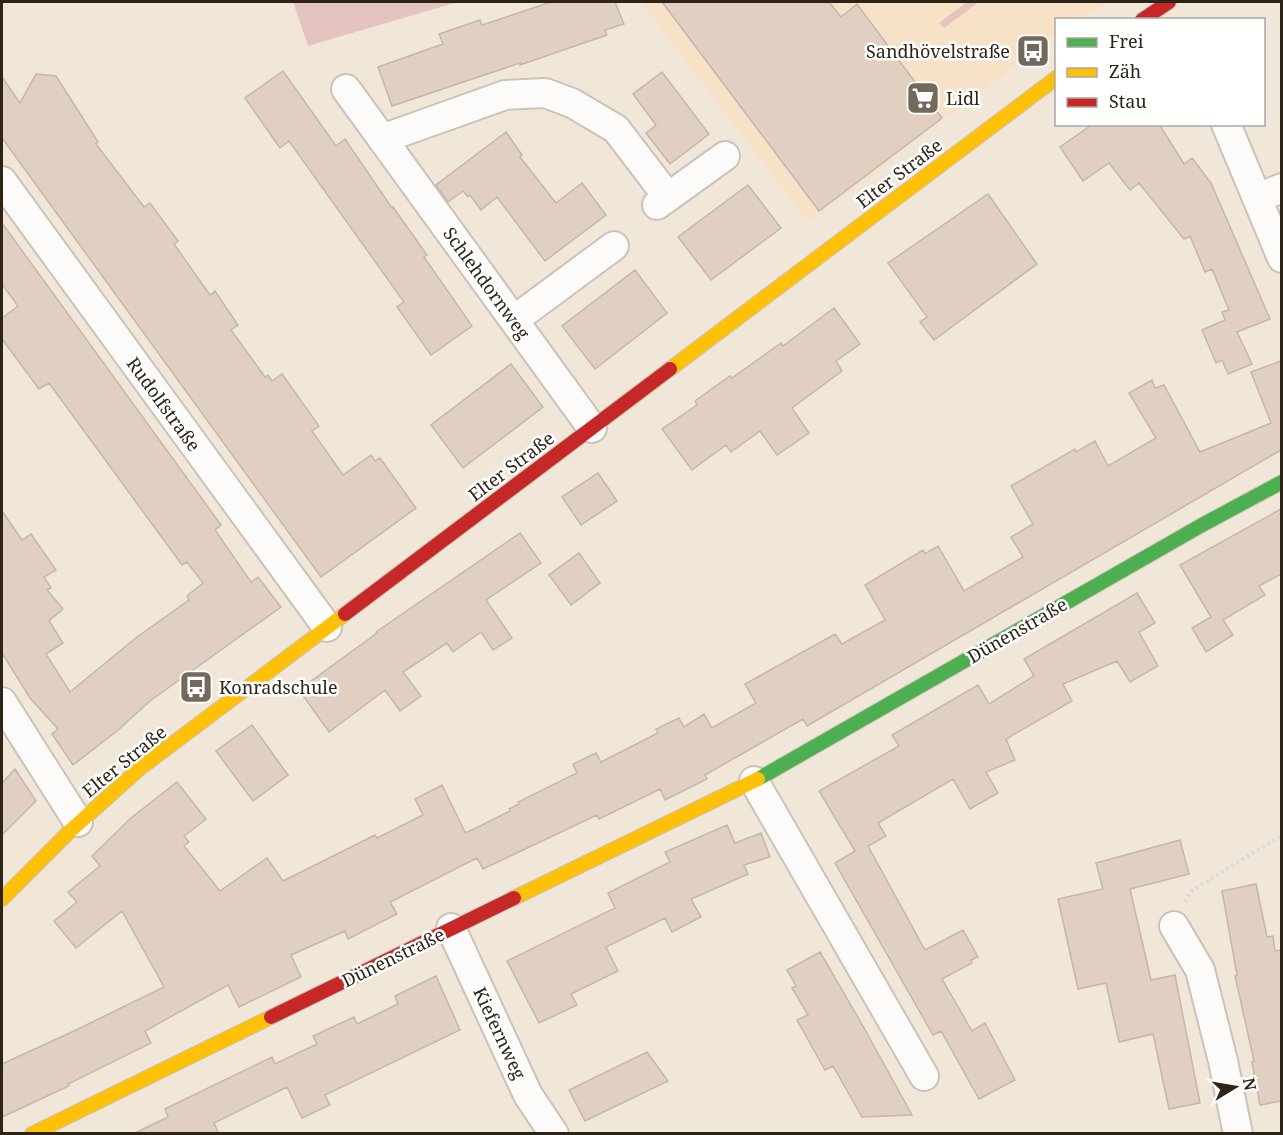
<svg xmlns="http://www.w3.org/2000/svg" width="1283" height="1135" font-family="'Noto Serif',serif">
<style>
.built{fill:#f7e2c7}
.green{fill:#e5c4c0}
.building{fill:#e1cfc2;stroke:#c2b7ae;stroke-width:1.5}
.lines{fill:none;stroke-linecap:round;stroke-linejoin:round}
.street-casing{stroke:#ccc2b7;stroke-width:32}
.fast-casing{stroke:#ccc2b7;stroke-width:16}
.slow-casing{stroke:#ccc2b7;stroke-width:16}
.jam-casing{stroke:#ccc2b7;stroke-width:16}
.path{stroke:#dddad6;stroke-width:4;stroke-dasharray:3 3;stroke-linecap:butt}
.street{stroke:#fdfbf9;stroke-width:28}
.fast{stroke:#4caf50;stroke-width:14}
.slow{stroke:#ffc107;stroke-width:14}
.jam{stroke:#c62828;stroke-width:14}
.labels{text-anchor:middle;dominant-baseline:central;stroke-width:5;stroke-linejoin:round;paint-order:stroke}
.poi-label{font-size:18px;fill:#2d2418;stroke:#fff;text-anchor:start}
.street-label{font-size:18px;fill:#2d2418;stroke:#fff}
</style>
<rect width="100%" height="100%" fill="#f1e7d9"/>
<!-- built -->
<path class="built" d="M 641,2 L 1107,2 L 1080,19 L 1056,20 L 1056,35 L 808,223 Z"/>
<!-- green -->
<path class="green" d="M 293,2 L 458,2 L 308,46 Z
M 967,2 L 979,2 L 944,28 L 939,23 Z"/>
<!-- building -->
<path class="building" d="M 551,2 L 615,2 L 624,24 L 605,30 L 607,35 L 520,65 L 520,63 L 392,106 L 378,67 L 443,44 L 439,34 L 480,20 L 482,25 Z
M 662,2 L 829,2 L 841,17 L 857,4 L 942,118 L 819,211 Z
M 283,71 L 336,146 L 345,139 L 392,208 L 393,207 L 427,255 L 424,257 L 472,326 L 431,355 L 397,307 L 404,302 L 289,141 L 280,148 L 245,98 Z
M 662,72 L 709,134 L 670,164 L 646,133 L 656,125 L 633,94 Z
M 36,74 L 56,76 L 98,142 L 96,144 L 144,207 L 150,203 L 178,241 L 174,244 L 210,295 L 215,291 L 238,325 L 231,330 L 265,377 L 268,375 L 272,381 L 282,374 L 319,426 L 312,431 L 343,475 L 371,455 L 375,461 L 380,458 L 416,508 L 321,577 L 2,138 L 2,77 L 20,103 Z
M 1093,124 L 1159,124 L 1184,164 L 1192,158 L 1211,183 L 1270,319 L 1237,332 L 1252,364 L 1228,374 L 1222,360 L 1216,363 L 1202,330 L 1225,320 L 1222,312 L 1229,310 L 1212,269 L 1205,272 L 1190,236 L 1184,239 L 1139,183 L 1130,190 L 1109,163 L 1083,181 L 1060,147 Z
M 506,132 L 522,155 L 520,157 L 556,203 L 582,183 L 606,215 L 545,261 L 497,197 L 481,210 L 470,195 L 468,197 L 463,191 L 448,202 L 436,185 Z
M 748,185 L 781,228 L 711,280 L 678,237 Z
M 988,194 L 1037,264 L 934,340 L 920,322 L 927,317 L 888,263 Z
M 2,223 L 221,525 L 215,530 L 251,582 L 258,577 L 281,607 L 150,701 L 117,731 L 73,765 L 52,734 L 58,729 L 30,698 L 2,653 L 2,511 L 22,540 L 31,534 L 56,570 L 44,577 L 51,588 L 47,590 L 63,609 L 49,621 L 63,643 L 46,654 L 70,692 L 137,637 L 189,600 L 187,596 L 203,583 L 187,562 L 182,565 L 49,383 L 39,389 L 2,339 L 2,318 L 18,306 L 2,284 Z
M 635,270 L 667,313 L 595,369 L 562,326 Z
M 834,308 L 860,344 L 836,361 L 842,371 L 792,408 L 809,433 L 777,455 L 760,431 L 731,452 L 726,445 L 692,470 L 662,429 L 697,405 L 695,401 L 730,376 L 732,378 L 781,343 L 783,346 Z
M 1281,361 L 1281,450 L 807,726 L 803,719 L 705,775 L 707,779 L 665,800 L 660,789 L 599,819 L 597,815 L 483,869 L 477,858 L 390,902 L 397,914 L 348,939 L 345,931 L 291,955 L 301,977 L 239,1007 L 228,985 L 145,1031 L 151,1043 L 68,1084 L 69,1086 L 2,1117 L 2,1064 L 74,1031 L 164,987 L 122,911 L 76,948 L 54,921 L 77,902 L 68,892 L 100,866 L 92,856 L 131,818 L 177,782 L 206,819 L 184,836 L 189,842 L 184,846 L 220,891 L 267,858 L 283,881 L 375,835 L 377,838 L 423,815 L 415,799 L 442,785 L 465,832 L 468,832 L 510,811 L 509,809 L 519,804 L 518,802 L 577,773 L 573,764 L 596,753 L 601,762 L 658,733 L 656,729 L 679,718 L 684,727 L 704,714 L 712,728 L 756,703 L 745,684 L 835,634 L 842,644 L 885,620 L 865,585 L 923,550 L 925,554 L 938,546 L 964,591 L 1023,557 L 1011,537 L 1033,524 L 1011,486 L 1075,449 L 1076,452 L 1095,441 L 1108,466 L 1156,438 L 1129,393 L 1152,380 L 1155,388 L 1164,385 L 1200,452 L 1271,423 L 1251,372 Z
M 511,364 L 543,407 L 463,468 L 431,425 Z
M 598,473 L 617,501 L 581,525 L 562,497 Z
M 1281,509 L 1281,574 L 1259,586 L 1265,595 L 1223,620 L 1233,635 L 1206,652 L 1192,628 L 1211,617 L 1180,565 Z
M 520,533 L 541,563 L 486,600 L 512,638 L 493,650 L 481,632 L 453,652 L 447,643 L 403,672 L 421,696 L 400,711 L 385,690 L 329,732 L 299,690 L 377,633 L 376,632 Z
M 579,553 L 600,583 L 571,605 L 549,575 Z
M 1137,593 L 1155,623 L 1139,632 L 1158,666 L 1130,682 L 1117,661 L 1063,684 L 1072,701 L 1006,739 L 1015,760 L 986,772 L 998,793 L 970,809 L 953,779 L 878,823 L 886,836 L 868,846 L 925,950 L 963,930 L 978,957 L 971,960 L 972,963 L 942,979 L 972,1031 L 985,1023 L 1015,1080 L 979,1099 L 941,1031 L 933,1035 L 835,863 L 855,851 L 819,791 L 899,746 L 892,735 L 978,685 L 989,704 L 1034,676 L 1024,659 Z
M 252,725 L 288,775 L 253,801 L 216,751 Z
M 15,769 L 36,801 L 2,835 L 2,783 Z
M 727,825 L 735,843 L 761,833 L 770,857 L 744,865 L 748,874 L 691,899 L 701,917 L 672,932 L 665,918 L 606,947 L 618,971 L 571,994 L 577,1005 L 539,1023 L 507,961 L 615,908 L 608,893 L 670,862 L 665,852 Z
M 1180,840 L 1189,874 L 1130,889 L 1151,980 L 1175,975 L 1200,1103 L 1169,1109 L 1153,1034 L 1119,1042 L 1106,983 L 1078,989 L 1058,899 L 1103,889 L 1096,863 Z
M 1256,884 L 1267,937 L 1273,936 L 1275,951 L 1281,950 L 1281,1101 L 1260,1105 L 1252,1062 L 1254,1061 L 1235,976 L 1237,975 L 1222,891 Z
M 820,952 L 863,1026 L 912,1115 L 862,1117 L 833,1066 L 825,1070 L 797,1020 L 808,1015 L 792,988 L 796,986 L 787,970 Z
M 436,976 L 460,1030 L 325,1095 L 330,1105 L 302,1118 L 287,1087 L 214,1123 L 219,1134 L 133,1134 L 168,1117 L 165,1109 L 272,1057 L 275,1064 L 317,1044 L 313,1036 L 354,1017 L 357,1024 L 398,1004 L 395,996 Z
M 647,1052 L 668,1081 L 585,1121 L 569,1090 Z"/>
<g class="lines">
<!-- street casing -->
<g class="street-casing">
<path id="street" d="M 346,89 L 592,428
M 1226,124 L 1282,258
M 382,139 L 505,95 L 545,93 L 572,103 L 616,129 L 668,197
M 2,181 L 327,627
M 1257,198 L 1282,188
M 657,205 L 725,156
M 514,320 L 614,246
M 2,702 L 78,822
M 754,781 L 924,1076
M 1174,926 L 1200,970 L 1223,1061 L 1238,1134
M 451,928 L 528,1095 L 554,1134"/>
</g>
<!-- fast casing -->
<g class="fast-casing">
<path id="fast" d="M 758,779 L 1202,525 L 1282,482"/>
</g>
<!-- slow casing -->
<g class="slow-casing">
<path id="slow" d="M 670,369 L 1056,78
M 514,898 L 758,779
M 2,899 L 69,832 L 139,769 L 345,614
M 32,1134 L 271,1017"/>
</g>
<!-- jam casing -->
<g class="jam-casing">
<path id="jam" d="M 1142,20 L 1169,2
M 345,614 L 670,369
M 271,1017 L 514,898"/>
</g>
<!-- path -->
<path class="path" d="M 1185,902 L 1190,892 L 1282,835"/>
<!-- street -->
<use href="#street" class="street"/>
<!-- fast -->
<use href="#fast" class="fast"/>
<!-- slow -->
<use href="#slow" class="slow"/>
<!-- jam -->
<use href="#jam" class="jam"/>
</g>
<!-- icons -->
<defs>
<g id="bus-square" transform="scale(1.725)"><rect x="-9" y="-9" width="18" height="18" rx="4" fill="#72685c" stroke="#fff"/><path d="M-5-6H5V4H4V6H2V4H-2V6H-4V4H-5ZM-3.5-4V0h7V-4ZM-3.5 1.2v1.5H-2V1.2ZM2 1.2v1.5H3.5V1.2Z" fill="#fff"/></g>
<g id="supermarket-square" transform="scale(1.725)"><rect x="-9" y="-9" width="18" height="18" rx="4" fill="#72685c" stroke="#fff"/><path d="M-6-5.5h2.5l.6 2H6L4.5 2H-2.5L-4.4-4H-6ZM-1.5 3.2a1.3 1.3 0 1 0 .1 0ZM3 3.2a1.3 1.3 0 1 0 .1 0Z" fill="#fff"/></g>
</defs>
<g fill-rule="evenodd">
<use href="#bus-square" x="1033" y="51"/>
<use href="#supermarket-square" x="923" y="98"/>
<use href="#bus-square" x="196" y="687"/>
</g>
<g class="labels">
<!-- poi labels -->
<g class="poi-label">
<text x="1010" y="51" text-anchor="end">Sandhövelstraße</text>
<text x="946" y="98">Lidl</text>
<text x="219" y="687">Konradschule</text>
</g>
<!-- street labels -->
<g class="street-label">
<text transform="translate(899 173) rotate(-37)">Elter Straße</text>
<text transform="translate(487 283) rotate(54)">Schlehdornweg</text>
<text transform="translate(164 404) rotate(54)">Rudolfstraße</text>
<text transform="translate(511 466) rotate(-37)">Elter Straße</text>
<text transform="translate(1017 630) rotate(-30)">Dünenstraße</text>
<text transform="translate(124 761) rotate(-39)">Elter Straße</text>
<text transform="translate(393 957) rotate(-26)">Dünenstraße</text>
<text transform="translate(500 1033) rotate(65)">Kiefernweg</text>
</g>
</g>
<!-- border -->
<rect width="1283" height="1135" fill="none" stroke="#2d2418" stroke-width="6"/>
<!-- legend -->
<rect x="1055" y="18" width="210" height="108" fill="#ffffff" stroke="#aba7a3" stroke-width="1.5"/>
<rect x="1067" y="38" width="30" height="9" fill="#4caf50" stroke="#aba7a3" stroke-width="1.5"/>
<text x="1109" y="48" font-size="18" fill="#2d2418">Frei</text>
<rect x="1067" y="68" width="30" height="9" fill="#ffc107" stroke="#aba7a3" stroke-width="1.5"/>
<text x="1109" y="78" font-size="18" fill="#2d2418">Zäh</text>
<rect x="1067" y="98" width="30" height="9" fill="#c62828" stroke="#aba7a3" stroke-width="1.5"/>
<text x="1109" y="108" font-size="18" fill="#2d2418">Stau</text>
<!-- north arrow -->
<g transform="translate(1235 1087) rotate(79)" stroke="#ffffff" stroke-width="4.5" paint-order="stroke">
<path d="M0-4.5L10 22L0 15L-10 22Z" fill="#2d2418"/>
<text y="-9" font-size="16" font-weight="bold" text-anchor="middle" fill="#2d2418">N</text>
</g>
</svg>
